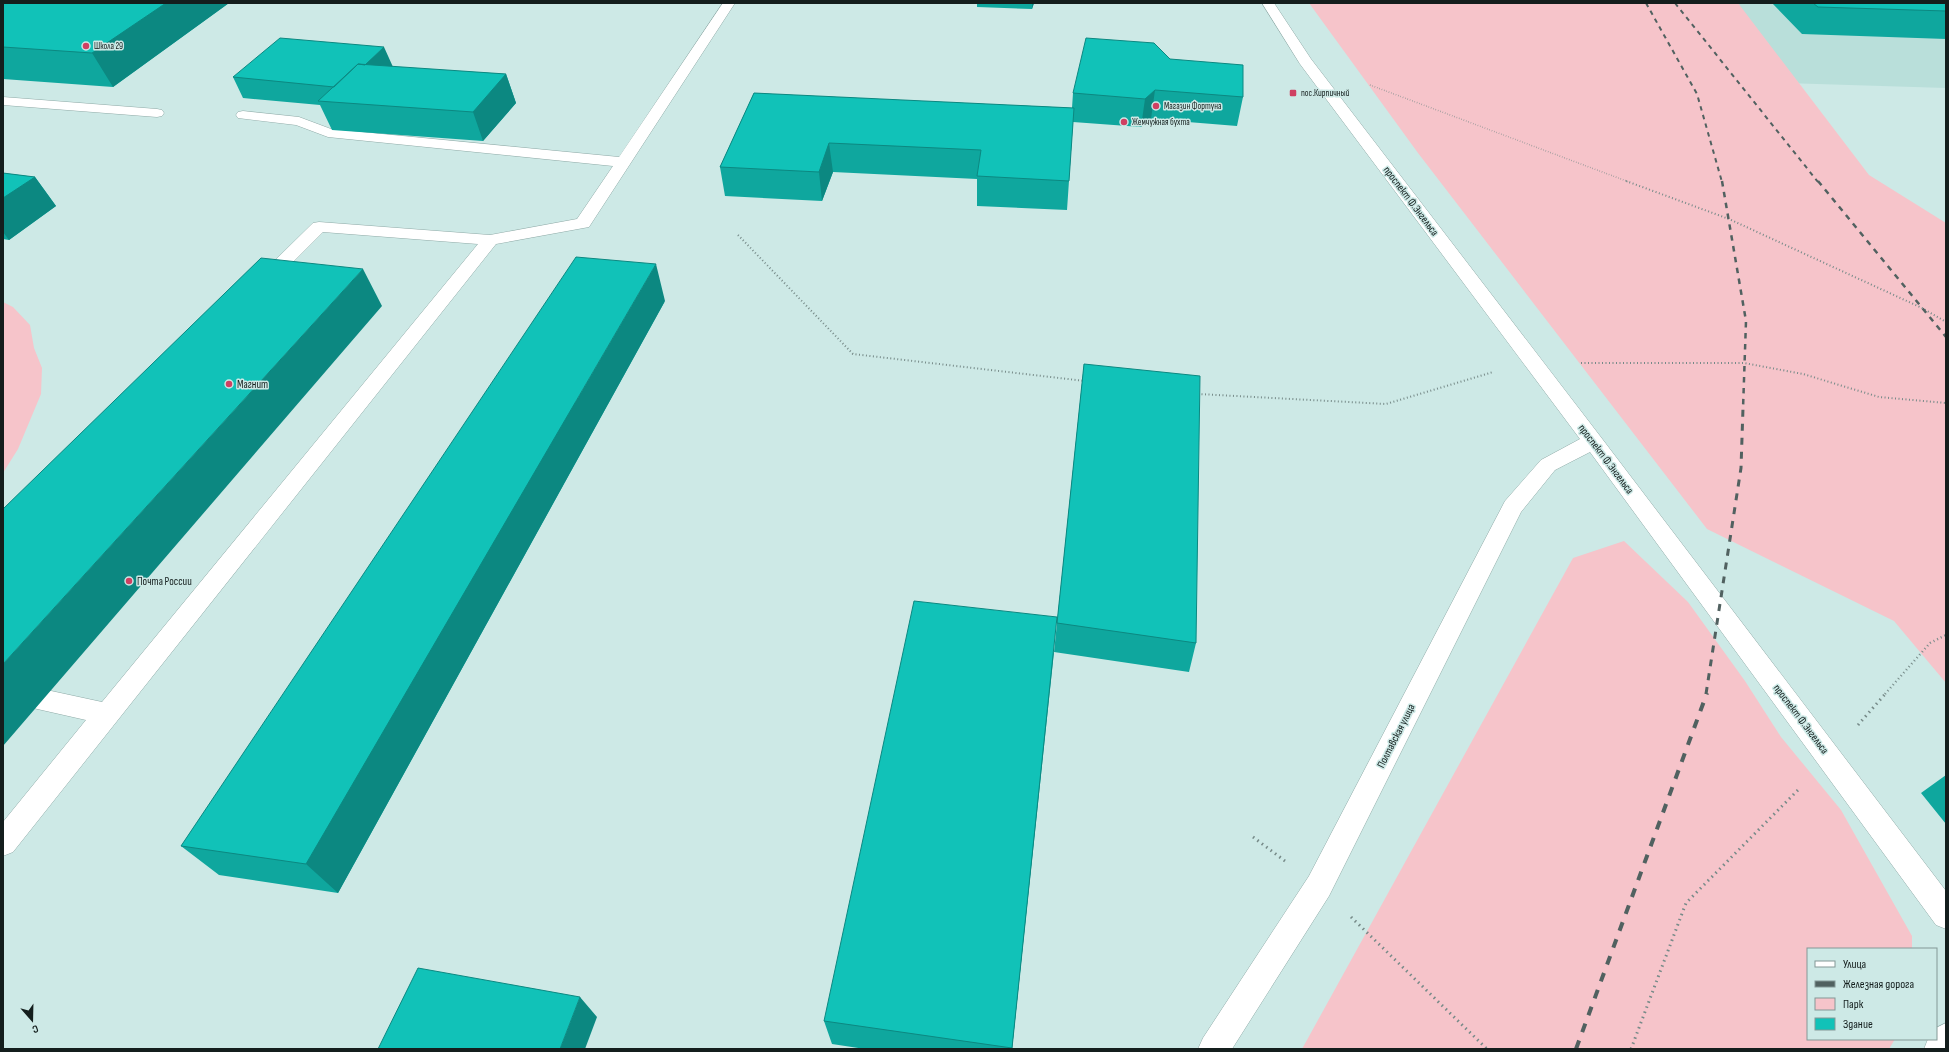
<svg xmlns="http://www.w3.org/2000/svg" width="1949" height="1052" font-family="'Sofia Sans Condensed',sans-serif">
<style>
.built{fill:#b9dfda}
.green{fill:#f6c4ca}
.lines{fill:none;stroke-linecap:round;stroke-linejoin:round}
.minor-casing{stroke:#8faaa7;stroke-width:1}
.path-far3{stroke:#768a88;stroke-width:1.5;stroke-dasharray:0.5 2;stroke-linecap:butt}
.path-far2{stroke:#768a88;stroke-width:2;stroke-dasharray:1 2.5;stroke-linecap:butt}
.path-far1{stroke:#768a88;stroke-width:2.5;stroke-dasharray:1 3;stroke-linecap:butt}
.path{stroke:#768a88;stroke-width:3;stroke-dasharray:1.5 4;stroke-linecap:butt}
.minor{fill:#fff;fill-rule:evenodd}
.rail-far3{stroke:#516160;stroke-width:2;stroke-dasharray:4.5 4.5;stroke-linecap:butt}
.rail-far2{stroke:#516160;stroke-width:2.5;stroke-dasharray:5.5 5.5;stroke-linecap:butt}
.rail-far1{stroke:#516160;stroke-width:3;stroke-dasharray:7 7;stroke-linecap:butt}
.rail{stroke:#516160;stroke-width:4;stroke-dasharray:9 9;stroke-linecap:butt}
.wall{fill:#0fa79e}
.shaded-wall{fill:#0c8881}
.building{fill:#11c2b8;stroke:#0c8881}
.poi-dot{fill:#cf4062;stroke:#cde9e6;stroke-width:1.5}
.labels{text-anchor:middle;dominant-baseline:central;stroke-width:3;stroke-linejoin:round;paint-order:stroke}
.far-poi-label{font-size:9px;fill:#141e1d;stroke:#cde9e6;text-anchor:start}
.street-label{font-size:11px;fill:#141e1d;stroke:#cde9e6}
.poi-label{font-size:11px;fill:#141e1d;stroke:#cde9e6;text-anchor:start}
</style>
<rect width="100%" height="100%" fill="#cde9e6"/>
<!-- built -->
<path class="built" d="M 1704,3 L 1946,3 L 1946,88 L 1785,83 Z"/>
<!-- green -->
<path class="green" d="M 1309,3 L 1738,3 L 1869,175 L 1946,223 L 1946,683 L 1894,621 L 1707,529 L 1418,153 Z
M 3,302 L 13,307 L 30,325 L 34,348 L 42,368 L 41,394 L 18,449 L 3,473 Z
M 1624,541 L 1688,602 L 1745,681 L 1781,737 L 1841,810 L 1912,936 L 1912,949 L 1808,949 L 1808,1039 L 1895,1039 L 1889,1049 L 1302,1049 L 1573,558 Z"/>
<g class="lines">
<!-- minor casing -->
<g class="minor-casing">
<path id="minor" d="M 723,3 L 735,3 L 589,227 L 496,244 L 13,852 L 3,856 L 3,822 L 86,720 L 33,708 L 29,700 L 33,692 L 42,689 L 102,702 L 478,244 L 323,232 L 269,286 L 263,287 L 257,286 L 254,282 L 257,278 L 313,223 L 319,222 L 490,235 L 577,219 L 613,166 L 328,137 L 296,125 L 238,118 L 236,115 L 238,112 L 243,111 L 299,117 L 331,129 L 619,157 Z
M 1262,3 L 1274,3 L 1311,59 L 1600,436 L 1946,891 L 1946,929 L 1936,925 L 1590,452 L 1555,470 L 1521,512 L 1329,896 L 1232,1049 L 1198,1049 L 1203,1038 L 1309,876 L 1505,501 L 1541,460 L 1580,439 L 1300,64 Z
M 3,97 L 157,109 L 162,110 L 164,113 L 162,116 L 157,117 L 3,105 Z
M 1946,1023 L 1946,1049 L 1924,1049 L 1928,1039 L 1936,1039 L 1936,1028 Z"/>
</g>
<!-- path-far3 -->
<path class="path-far3" d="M 1370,85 L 1629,182"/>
<!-- path-far2 -->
<path class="path-far2" d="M 1626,181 L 1729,219 L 1922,308 L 1946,322
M 738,235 L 853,354 L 1085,381
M 1581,363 L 1744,363 L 1803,374 L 1879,397 L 1946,403
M 1198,394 L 1386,404 L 1493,372"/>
<!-- path-far1 -->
<path class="path-far1" d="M 1885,694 L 1930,643 L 1946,635"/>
<!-- path -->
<path class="path" d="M 1858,725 L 1886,693
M 1253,837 L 1285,861
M 1351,917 L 1487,1049
M 1631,1049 L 1686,903 L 1800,788"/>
<!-- minor -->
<use href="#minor" class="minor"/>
<!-- rail-far3 -->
<path class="rail-far3" d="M 1646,3 L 1697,94 L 1722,182
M 1675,3 L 1818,182"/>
<!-- rail-far2 -->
<path class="rail-far2" d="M 1722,181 L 1746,321 L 1743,409
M 1818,181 L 1946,337"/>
<!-- rail-far1 -->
<path class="rail-far1" d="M 1706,694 L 1741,468 L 1743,408"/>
<!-- rail -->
<path class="rail" d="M 1576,1049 L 1707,693"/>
</g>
<!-- wall -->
<path class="wall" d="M 3,3 L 229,3 L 113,87 L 3,79 Z
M 977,3 L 1034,3 L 1032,9 L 977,7 Z
M 1772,3 L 1946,3 L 1946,39 L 1802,34 Z
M 1170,59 L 1243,97 L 1237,126 L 1151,119 L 1141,127 L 1073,122 L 1067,210 L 977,206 L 977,179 L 833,172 L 822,201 L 725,196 L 720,167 L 754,93 L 1072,108 L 1073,93 Z
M 393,67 L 506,74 L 516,103 L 483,141 L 332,130 L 320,105 L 243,98 L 233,77 Z
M 3,173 L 35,177 L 56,206 L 9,240 L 3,239 Z
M 665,301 L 338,893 L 219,875 L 181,846 Z
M 1084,364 L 1196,643 L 1189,672 L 1054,652 Z
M 1054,652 L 1012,1049 L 865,1049 L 832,1044 L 824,1021 Z
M 1946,775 L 1946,824 L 1921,793 Z"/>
<!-- shaded-wall -->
<path class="shaded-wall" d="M 166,3 L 229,3 L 113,87 L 92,53 Z
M 1032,3 L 1034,3 L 1032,9 Z
M 384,47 L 393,67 L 340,87 Z
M 506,74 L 516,103 L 483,141 L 473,112 Z
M 1155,90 L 1151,119 L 1141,127 L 1145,99 Z
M 829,143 L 833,172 L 822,201 L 819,172 Z
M 35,177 L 56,206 L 9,240 L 3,232 L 3,198 Z
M 656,264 L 665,301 L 338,893 L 306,864 Z
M 363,269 L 382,306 L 3,746 L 3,664 Z
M 1057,617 L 1012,1049 L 1011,1049 Z
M 580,997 L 597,1017 L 585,1049 L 560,1049 Z"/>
<!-- building -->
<path class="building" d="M 3,3 L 166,3 L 92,53 L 3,47 Z
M 1813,3 L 1946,3 L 1946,11 L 1818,7 Z
M 280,38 L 384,47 L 365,65 L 358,64 L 334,87 L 233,77 Z
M 1086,38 L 1154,43 L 1170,59 L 1243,65 L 1243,97 L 1155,90 L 1145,99 L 1073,93 Z
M 358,64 L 506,74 L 473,112 L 318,101 Z
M 754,93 L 1074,108 L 1069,181 L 977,176 L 981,150 L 829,143 L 819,172 L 720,167 Z
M 3,173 L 35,177 L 3,198 Z
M 576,257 L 656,264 L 306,864 L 181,846 Z
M 261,258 L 363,269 L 3,664 L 3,509 Z
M 1084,364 L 1200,376 L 1196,643 L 1057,623 Z
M 914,601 L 1057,617 L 1012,1048 L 824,1021 Z
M 418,968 L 580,997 L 560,1049 L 378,1049 Z"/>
<!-- markers -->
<g class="poi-dot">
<circle cx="86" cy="46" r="4"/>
<rect x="1289" y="89" width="8" height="8" rx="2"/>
<circle cx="1156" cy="106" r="4"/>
<circle cx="1124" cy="122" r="4"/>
<circle cx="229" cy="384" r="4"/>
<circle cx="129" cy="581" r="4"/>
</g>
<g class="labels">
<!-- far-poi labels -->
<g class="far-poi-label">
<text x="94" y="46">Школа 29</text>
<text x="1301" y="93">пос.Кирпичный</text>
<text x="1164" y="106">Магазин Фортуна</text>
<text x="1132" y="122">Жемчужная бухта</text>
</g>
<!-- street labels -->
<g class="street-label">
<text transform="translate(1411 201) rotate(53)">проспект Ф.Энгельса</text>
<text transform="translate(1606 459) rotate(53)">проспект Ф.Энгельса</text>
<text transform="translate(1801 719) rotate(53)">проспект Ф.Энгельса</text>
<text transform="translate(1396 736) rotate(-63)">Полтавская улица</text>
</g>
<!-- poi labels -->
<g class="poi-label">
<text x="237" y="384">Магнит</text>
<text x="137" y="581">Почта России</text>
</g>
</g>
<!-- border -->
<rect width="1949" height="1052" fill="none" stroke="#141e1d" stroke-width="8"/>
<!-- legend -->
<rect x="1807" y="948" width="130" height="92" fill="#cde9e6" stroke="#839896"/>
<rect x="1815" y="961" width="20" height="6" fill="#ffffff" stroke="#839896"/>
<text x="1843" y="968" font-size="12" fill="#141e1d">Улица</text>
<rect x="1815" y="981" width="20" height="6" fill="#516160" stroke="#839896"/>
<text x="1843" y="988" font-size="12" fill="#141e1d">Железная дорога</text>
<rect x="1815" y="998" width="20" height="12" fill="#f6c4ca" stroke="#839896"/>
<text x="1843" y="1008" font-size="12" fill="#141e1d">Парк</text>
<rect x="1815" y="1018" width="20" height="12" fill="#11c2b8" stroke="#839896"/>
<text x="1843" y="1028" font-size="12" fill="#141e1d">Здание</text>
<!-- north arrow -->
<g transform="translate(32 1020) rotate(160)" stroke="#cde9e6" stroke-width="3" paint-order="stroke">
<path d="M0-3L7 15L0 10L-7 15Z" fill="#141e1d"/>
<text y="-6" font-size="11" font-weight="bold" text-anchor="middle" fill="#141e1d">С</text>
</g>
</svg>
